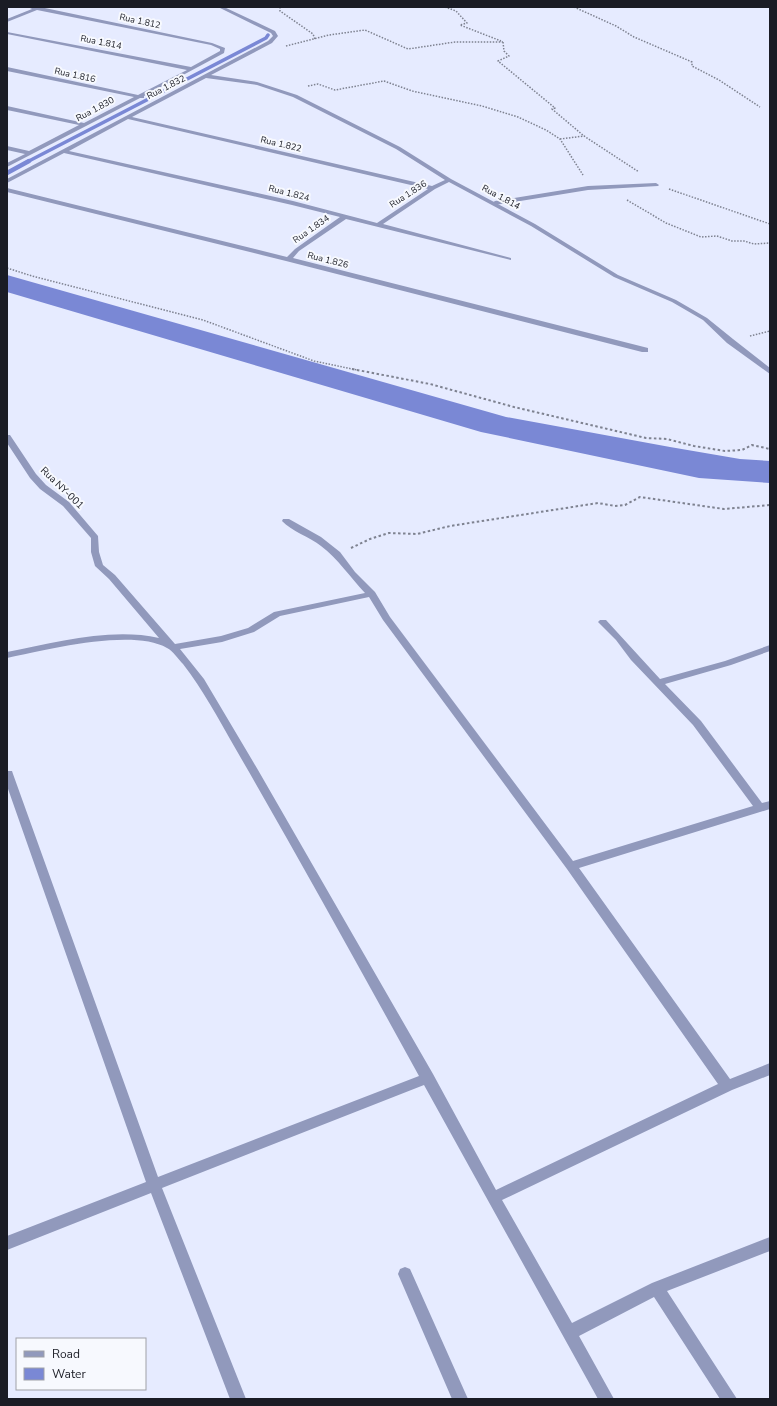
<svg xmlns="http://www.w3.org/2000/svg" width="777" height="1406" font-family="'Nunito Sans',sans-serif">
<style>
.water{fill:#7a88d5}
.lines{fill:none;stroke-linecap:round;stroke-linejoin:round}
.stream-far1{stroke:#7a88d5;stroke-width:3.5}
.stream{stroke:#7a88d5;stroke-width:4.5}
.path-far1{stroke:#7e8290;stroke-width:1.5;stroke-dasharray:1.5 1.5;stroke-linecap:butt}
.path{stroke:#7e8290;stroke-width:2;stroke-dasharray:2.5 2.5;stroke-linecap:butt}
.lane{fill:#9199bc;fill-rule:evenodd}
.street{fill:#9199bc;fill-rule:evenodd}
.labels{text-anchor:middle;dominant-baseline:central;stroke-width:4;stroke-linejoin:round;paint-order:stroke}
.far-street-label{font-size:9px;fill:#1a1c25;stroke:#f7f9fe}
.street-label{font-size:10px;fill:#1a1c25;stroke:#f7f9fe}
</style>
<rect width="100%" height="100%" fill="#e6ebff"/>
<!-- water -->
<path class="water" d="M 7,275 L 506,417 L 670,447 L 740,459 L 770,461 L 770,483 L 699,478 L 481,432 L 7,292 Z"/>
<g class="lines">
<!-- stream-far1 -->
<path class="stream-far1" d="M 27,162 L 266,38 L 268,35"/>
<!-- stream -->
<path class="stream" d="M 7,173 L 29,161"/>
<!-- path-far1 -->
<path class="path-far1" d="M 280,7 L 280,11 L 313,34 L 315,39
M 445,7 L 456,11 L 467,23 L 460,25 L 501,41
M 574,7 L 616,26 L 634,37 L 692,62 L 692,66 L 719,80 L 760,107
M 503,42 L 504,51 L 509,56 L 498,61 L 555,108 L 552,109 L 584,136
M 286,46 L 329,35 L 365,30 L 408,49 L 455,42 L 503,42
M 308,86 L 318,84 L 335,90 L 384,81 L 412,91 L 482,106 L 518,117 L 546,130 L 560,139 L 583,175
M 560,139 L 584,136 L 639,172
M 669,189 L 770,224
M 627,200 L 666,223 L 701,237 L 717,236 L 732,241 L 744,241 L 754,244 L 770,243
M 7,268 L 32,276 L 203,320 L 314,361 L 357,370
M 750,336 L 770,331"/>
<!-- path -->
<path class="path" d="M 352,369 L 430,384 L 514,407 L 646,438 L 667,439 L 694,446 L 725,451 L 742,450 L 752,445 L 770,449
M 351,548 L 370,539 L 389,533 L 417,534 L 450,526 L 598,503 L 615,506 L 625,505 L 640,497 L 724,509 L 770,505"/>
<!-- lane -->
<path class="lane" d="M 656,183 L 659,185 L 658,186 L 588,190 L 495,205 L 492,203 L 495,201 L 588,186 Z
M 405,1267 L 410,1269 L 468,1399 L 452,1399 L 398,1274 L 400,1269 Z"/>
<!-- street -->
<path class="street" d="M 28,7 L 40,7 L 212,43 L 225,48 L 224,53 L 144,96 L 144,98 L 140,98 L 7,167 L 7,163 L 25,154 L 7,150 L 7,146 L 29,151 L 79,125 L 7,110 L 7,106 L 84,123 L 134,97 L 7,71 L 7,67 L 138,95 L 187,70 L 7,34 L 7,32 L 191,67 L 220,51 L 220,49 L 211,45 L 37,10 L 7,22 L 7,19 L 32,9 Z
M 218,7 L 224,7 L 275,31 L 278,36 L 272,43 L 211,75 L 257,82 L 297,95 L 400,147 L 451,179 L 535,224 L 618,275 L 676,300 L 707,318 L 733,339 L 770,368 L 770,374 L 727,343 L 703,320 L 672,302 L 614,277 L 531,226 L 449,182 L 435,189 L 383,224 L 511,258 L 511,260 L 346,219 L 299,251 L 293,258 L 648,348 L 648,352 L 642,352 L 286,261 L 7,192 L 7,188 L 287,257 L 295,249 L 340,217 L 292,205 L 64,153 L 7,183 L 7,179 L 268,41 L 273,36 L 271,33 ZM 206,78 L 257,85 L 293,97 L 396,149 L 445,180 L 432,186 L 132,117 ZM 128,119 L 428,189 L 377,223 L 293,201 L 69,151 Z
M 7,435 L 10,435 L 36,474 L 46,485 L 69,502 L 98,536 L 99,552 L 103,565 L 115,575 L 175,644 L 221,636 L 248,628 L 274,612 L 365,593 C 350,577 338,559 321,546 C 310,537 291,531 282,521 L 283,519 L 289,519 L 321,537 L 340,552 L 355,572 L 375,592 L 390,617 L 573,861 L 753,806 L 693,725 L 631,660 L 616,640 L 598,622 L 600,620 L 606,620 L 660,679 L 725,661 L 770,645 L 770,651 L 731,665 L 665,684 L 701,721 L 762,803 L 770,801 L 770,809 L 579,868 L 730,1079 L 770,1063 L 770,1075 L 732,1090 L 502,1200 L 572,1323 L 652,1283 L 770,1237 L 770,1251 L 667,1291 L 737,1399 L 720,1399 L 654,1297 L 579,1336 L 614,1399 L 598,1399 L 424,1085 L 162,1188 L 246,1399 L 230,1399 L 151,1193 L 7,1250 L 7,1236 L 146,1182 L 7,786 L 7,771 L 12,771 L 13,774 L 158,1177 L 419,1076 C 358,965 297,855 234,746 C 218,718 203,690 183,664 C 178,659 173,651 167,648 C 132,628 46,650 7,658 L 7,652 C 55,643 110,627 159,638 L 109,579 L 95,566 L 91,552 L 91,538 L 63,506 L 40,489 L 30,478 L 7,443 ZM 369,597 L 383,620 L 567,869 L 718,1084 L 496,1190 L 433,1074 L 258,770 L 204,679 L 180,649 L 222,642 L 254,632 L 280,616 Z"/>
</g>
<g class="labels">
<!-- far-street labels -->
<g class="far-street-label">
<text transform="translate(140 21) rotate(12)">Rua 1.812</text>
<text transform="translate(101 42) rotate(11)">Rua 1.814</text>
<text transform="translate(75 75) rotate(12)">Rua 1.816</text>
<text transform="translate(166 87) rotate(-27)">Rua 1.832</text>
<text transform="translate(95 109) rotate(-28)">Rua 1.830</text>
<text transform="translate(281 144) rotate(13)">Rua 1.822</text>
<text transform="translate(289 193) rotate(14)">Rua 1.824</text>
<text transform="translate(408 194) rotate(-33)">Rua 1.836</text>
<text transform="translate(501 197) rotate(28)">Rua 1.814</text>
<text transform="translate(311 229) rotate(-35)">Rua 1.834</text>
<text transform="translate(328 260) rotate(14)">Rua 1.826</text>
</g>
<!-- street labels -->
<g class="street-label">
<text transform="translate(62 488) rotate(44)">Rua NY-001</text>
</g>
</g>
<!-- border -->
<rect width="777" height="1406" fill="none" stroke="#1a1c25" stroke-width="16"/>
<!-- legend -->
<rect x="16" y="1338" width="130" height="52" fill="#f7f9fe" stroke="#9fa1a7"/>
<rect x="24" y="1351" width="20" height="6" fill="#9199bc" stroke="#9fa1a7"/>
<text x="52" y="1358" font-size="12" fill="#1a1c25">Road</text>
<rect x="24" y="1368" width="20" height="12" fill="#7a88d5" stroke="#9fa1a7"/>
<text x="52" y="1378" font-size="12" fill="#1a1c25">Water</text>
</svg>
